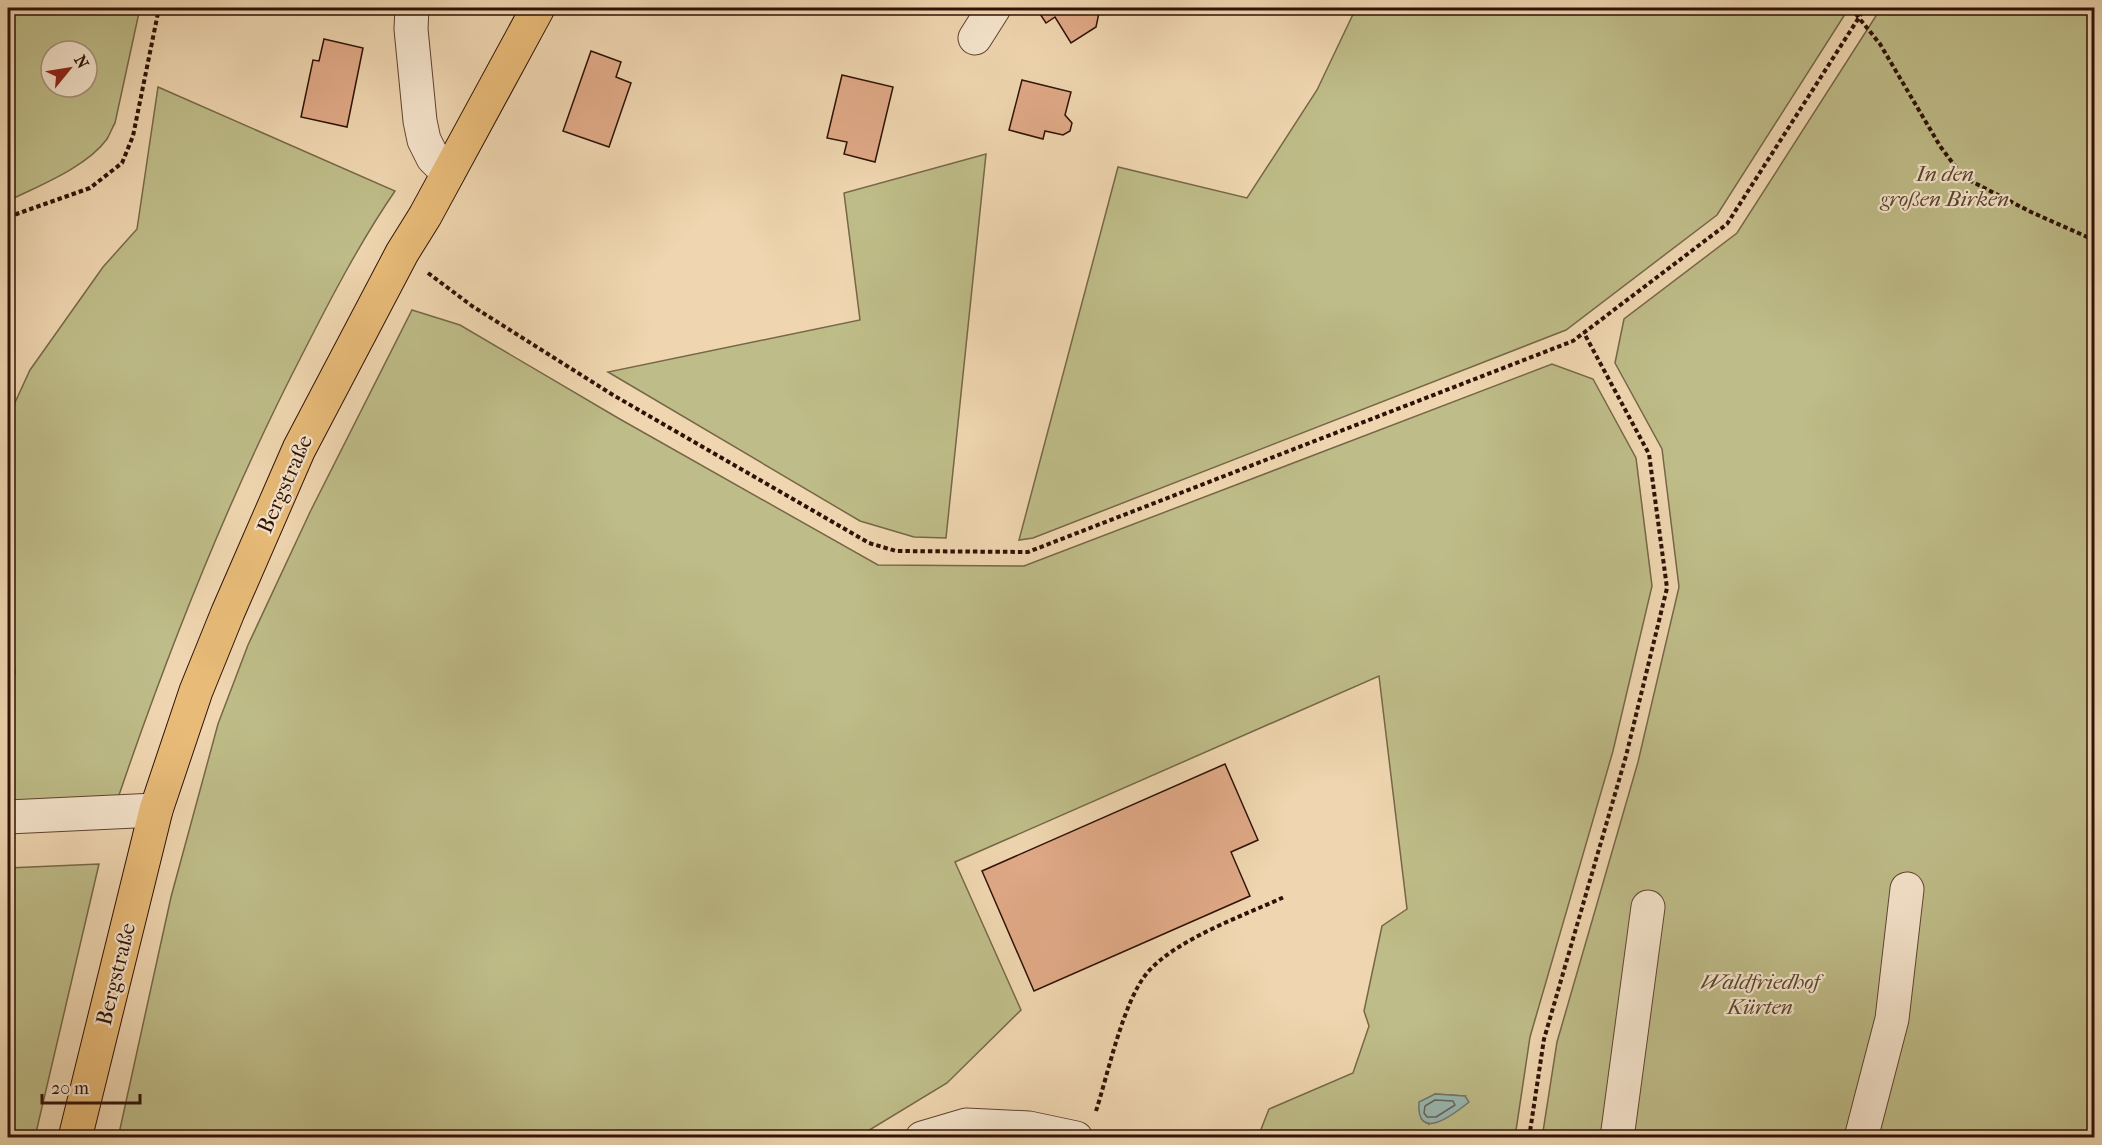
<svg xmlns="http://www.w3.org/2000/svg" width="2102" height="1145" font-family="'IM FELL French Canon',serif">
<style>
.green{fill:#bebc88;stroke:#766747;stroke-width:1.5;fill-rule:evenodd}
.water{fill:#9ab8b1;stroke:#6f766d;stroke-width:1.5}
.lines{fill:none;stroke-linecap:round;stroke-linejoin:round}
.shore{stroke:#64655c;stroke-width:1.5}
.building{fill:#e0a987;stroke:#2f1206;stroke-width:1.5}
.minor-casing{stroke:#5f4330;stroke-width:35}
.major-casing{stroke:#2f1206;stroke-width:35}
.path{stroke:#2f1206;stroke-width:4;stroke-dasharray:4.5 3;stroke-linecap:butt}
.minor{stroke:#f5e4cc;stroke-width:33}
.major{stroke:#e8bb78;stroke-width:33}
.labels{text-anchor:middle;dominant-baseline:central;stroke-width:4.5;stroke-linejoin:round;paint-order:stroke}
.park-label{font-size:22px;font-style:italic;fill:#5a452d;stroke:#f5e4cc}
.street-label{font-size:22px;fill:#2f1206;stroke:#f5e4cc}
</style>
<rect width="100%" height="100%" fill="#efd6b0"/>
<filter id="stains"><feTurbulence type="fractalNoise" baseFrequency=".00333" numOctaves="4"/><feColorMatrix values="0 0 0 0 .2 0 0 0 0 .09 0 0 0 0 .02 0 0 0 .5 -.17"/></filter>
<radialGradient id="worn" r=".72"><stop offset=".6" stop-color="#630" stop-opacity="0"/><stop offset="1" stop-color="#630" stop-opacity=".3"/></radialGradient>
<!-- green -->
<path class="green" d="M 8,8 L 140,8 L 115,123 C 112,128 110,134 107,139 C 87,167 38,186 8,201 ZM 51,51 L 87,51 L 87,87 L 51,87 Z
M 1356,8 L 1849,8 L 1717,215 L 1566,330 L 1033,538 L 1019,540 L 1118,167 L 1247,198 L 1317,90 Z
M 1881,8 L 2094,8 L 2094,1137 L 1542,1138 L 1557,1042 L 1638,762 L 1679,587 L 1662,449 L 1615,363 L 1624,319 L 1737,233 Z
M 158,87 L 395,191 C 360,242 331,298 303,353 C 229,496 170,645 118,798 L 10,802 L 8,769 L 8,683 L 15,674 L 8,577 L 8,431 L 12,409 L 30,370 L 103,267 L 137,229 Z
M 986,154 L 946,538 L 914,537 L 860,521 L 608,372 L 860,320 L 844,193 Z
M 412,310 L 460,325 L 618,418 L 878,565 L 1024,566 L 1552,364 L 1593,379 L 1636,458 L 1652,586 L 1613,751 L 1530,1037 L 1515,1137 L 1258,1137 L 1269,1109 L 1353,1073 L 1369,1026 L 1364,1011 L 1382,926 L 1407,909 L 1379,676 L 955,862 L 1021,1010 L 947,1083 L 858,1137 L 118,1138 L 171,897 L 218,724 L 248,645 L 311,510 ZM 1435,1094 L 1465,1096 L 1429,1124 Z
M 99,864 L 35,1137 L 8,1137 L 8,868 Z"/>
<!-- water -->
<path class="water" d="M 1435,1094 L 1465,1096 L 1469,1102 C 1453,1115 1416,1143 1419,1102 Z"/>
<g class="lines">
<!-- shore -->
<path class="shore" d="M 1435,1100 L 1453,1101 L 1455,1105 L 1436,1117 L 1427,1117 L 1424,1113 L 1425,1106 Z"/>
</g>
<!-- building -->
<path class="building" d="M 1036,8 L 1100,8 L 1096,27 L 1071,43 L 1055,17 L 1046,23 Z
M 324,39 L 363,48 L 347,127 L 301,117 L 313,60 L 319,61 Z
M 591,51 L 621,62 L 616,77 L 631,83 L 609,147 L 563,131 Z
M 842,75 L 893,87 L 875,162 L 844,154 L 847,142 L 827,138 Z
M 1022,80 L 1071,92 L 1065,115 L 1072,123 L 1070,131 L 1063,135 L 1045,131 L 1043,139 L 1009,130 Z
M 8,569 L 12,633 L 8,634 Z
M 1225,764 L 1258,840 L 1231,852 L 1250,896 L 1034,991 L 982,871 Z"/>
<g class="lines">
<!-- minor casing -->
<g class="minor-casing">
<path id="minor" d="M 412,8 L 411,29 L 420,121 L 424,140 L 433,158 L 448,173
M 975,38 L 994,8
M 8,817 L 156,810
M 922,1138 L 966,1125 L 1029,1128 L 1076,1138
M 1617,1138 L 1648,907
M 1861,1138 L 1892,1019 L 1907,889"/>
</g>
<!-- major casing -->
<g class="major-casing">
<path id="major" d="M 75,1138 L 156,810 L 196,691 L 228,612 L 299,449 L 402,253 L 425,216 L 538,8"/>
</g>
<!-- path -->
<path class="path" d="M 1851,8 L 1880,44 L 1940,146 L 1963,177 L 2031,212 L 2094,240
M 8,217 L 90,188 L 122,163 L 133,136 L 159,8
M 428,273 L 472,306 L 613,395 L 869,543 L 896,551 L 1028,552 L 1573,341 L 1727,224 L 1865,8
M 1096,1111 C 1108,1074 1123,1002 1147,973 C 1176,939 1243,916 1284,897
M 1529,1138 L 1544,1039 L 1626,756 L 1667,588 L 1649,454 L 1584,333"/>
<!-- minor -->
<use href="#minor" class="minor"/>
<!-- major -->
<use href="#major" class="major"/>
</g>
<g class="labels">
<!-- park labels -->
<g class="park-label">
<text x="1945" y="174">In den<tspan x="1945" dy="25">großen Birken</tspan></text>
<text x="1760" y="982">Waldfriedhof<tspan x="1760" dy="25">Kürten</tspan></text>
</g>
<!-- street labels -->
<g class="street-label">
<text transform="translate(285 484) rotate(-66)">Bergstraße</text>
<text transform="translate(116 974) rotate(-76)">Bergstraße</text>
</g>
</g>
<!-- margin -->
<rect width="2102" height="1145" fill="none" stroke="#efd6b0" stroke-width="30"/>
<rect x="9" y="9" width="2084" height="1127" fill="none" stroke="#2f1206" stroke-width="3"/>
<rect x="15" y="15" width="2072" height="1115" fill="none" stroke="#2f1206" stroke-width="1.5"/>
<!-- north arrow -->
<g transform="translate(69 69) rotate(60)"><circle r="28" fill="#f5e4cc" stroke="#a6907d" stroke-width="1.5"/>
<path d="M0-4.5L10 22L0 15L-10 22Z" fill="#8f2418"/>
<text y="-9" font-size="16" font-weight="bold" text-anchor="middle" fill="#2f1206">N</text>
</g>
<!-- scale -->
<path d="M42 1094v9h98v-9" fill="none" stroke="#2f1206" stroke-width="3"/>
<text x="51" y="1094" font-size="18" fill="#2f1206" stroke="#f5e4cc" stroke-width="4.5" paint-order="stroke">20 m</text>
<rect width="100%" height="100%" filter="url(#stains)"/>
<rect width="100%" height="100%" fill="url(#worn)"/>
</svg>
